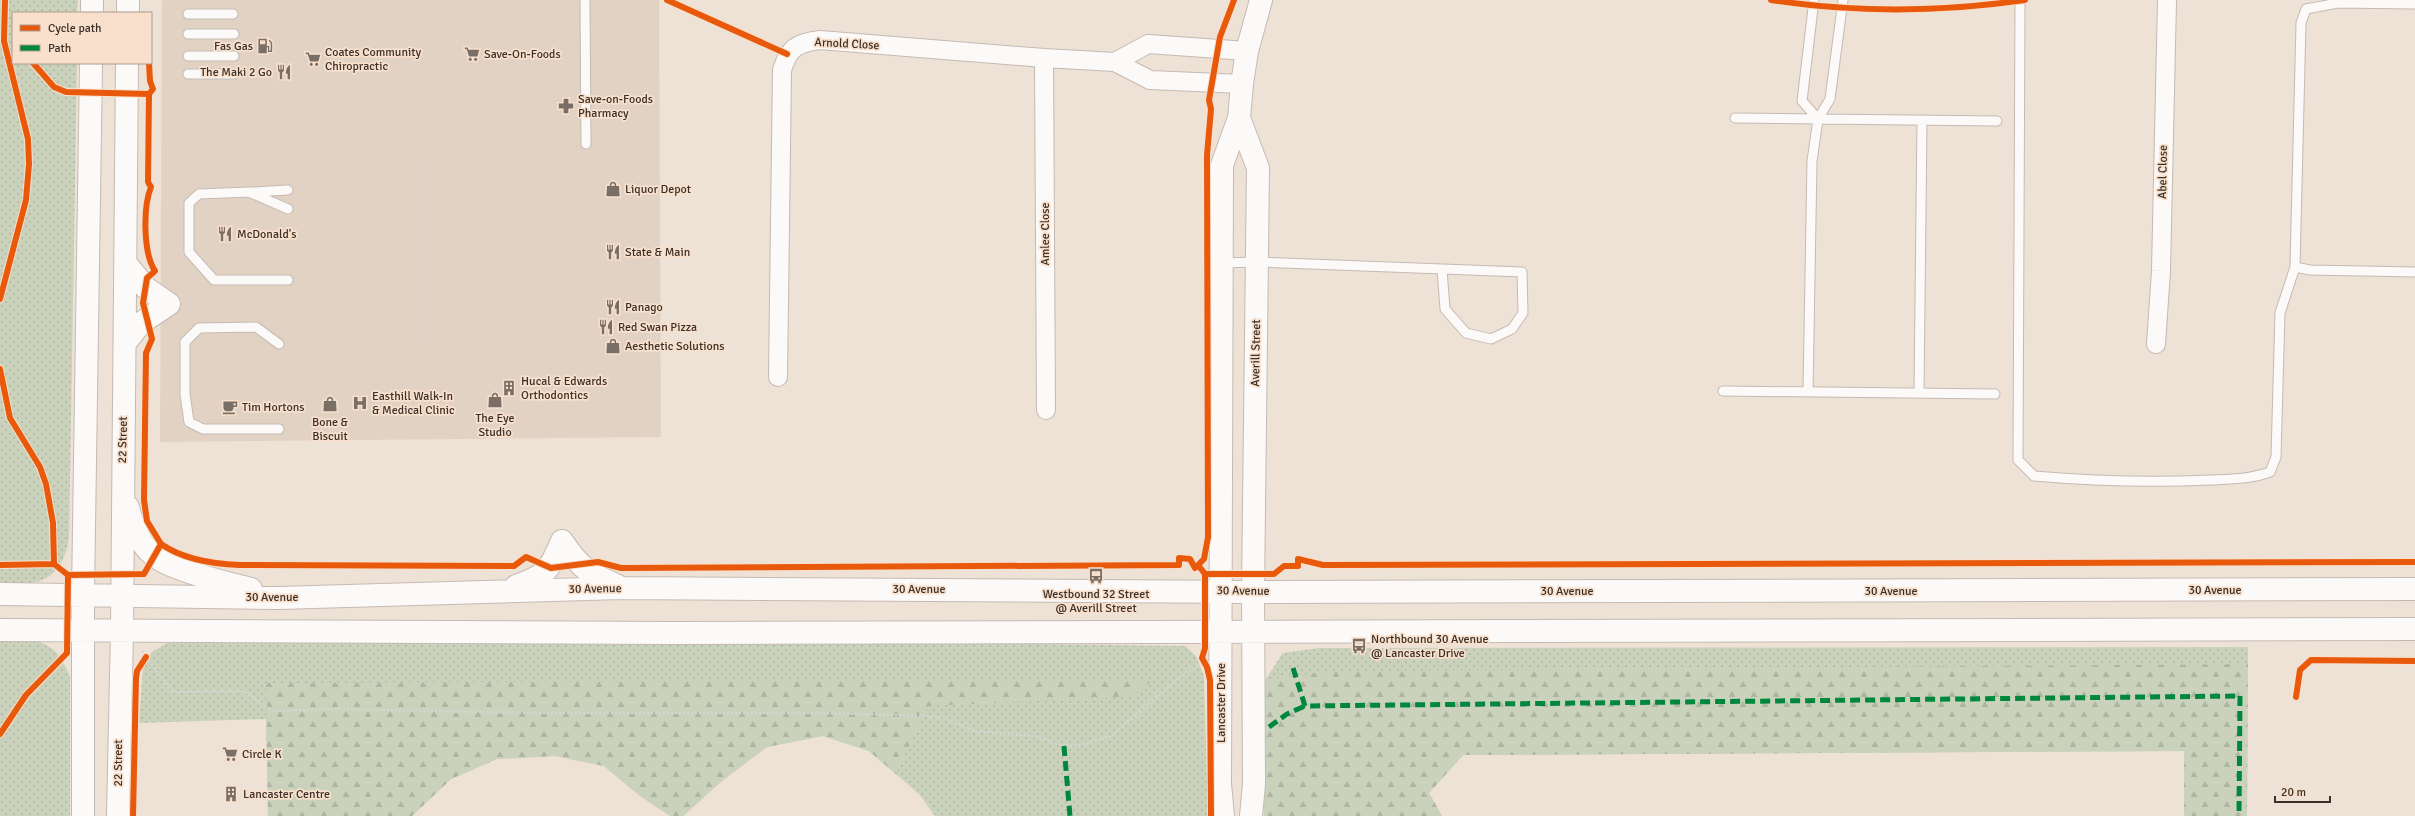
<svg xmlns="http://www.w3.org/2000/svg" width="2415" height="816" font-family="Signika,sans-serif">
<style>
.commercial{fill:#e1d2c4}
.grass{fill:url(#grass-dots)}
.forest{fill:url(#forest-firs)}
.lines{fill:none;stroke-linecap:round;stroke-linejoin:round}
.lane-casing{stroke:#c5bab2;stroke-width:11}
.street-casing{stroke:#c5bab2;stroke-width:20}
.secondary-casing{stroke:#c5bab2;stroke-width:24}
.path{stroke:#d9d4d1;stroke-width:2.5;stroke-dasharray:2 2;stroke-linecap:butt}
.lane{stroke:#fcfaf9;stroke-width:9}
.street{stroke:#fcfaf9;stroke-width:18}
.secondary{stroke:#fcfaf9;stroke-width:22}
.quiet{stroke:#00873e;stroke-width:5;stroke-dasharray:10 5;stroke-linecap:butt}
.cycleway-casing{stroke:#f9e0cc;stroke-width:8}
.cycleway{stroke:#e8590c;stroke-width:6}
.labels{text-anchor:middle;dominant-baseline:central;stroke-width:3.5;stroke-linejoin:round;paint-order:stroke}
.street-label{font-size:12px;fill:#3b3129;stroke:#f9e0cc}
.poi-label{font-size:12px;fill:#3b3129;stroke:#f9e0cc;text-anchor:start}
</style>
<defs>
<pattern id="grass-dots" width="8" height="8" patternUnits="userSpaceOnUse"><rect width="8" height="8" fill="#cad2bc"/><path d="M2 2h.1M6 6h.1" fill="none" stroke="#aeb5a2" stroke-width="1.8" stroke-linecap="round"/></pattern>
<pattern id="forest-firs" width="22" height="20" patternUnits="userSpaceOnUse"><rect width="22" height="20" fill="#cad2bc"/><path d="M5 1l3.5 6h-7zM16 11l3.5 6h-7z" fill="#aeb5a2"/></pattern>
</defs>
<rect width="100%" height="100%" fill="#eee1d6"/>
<!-- commercial -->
<path class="commercial" d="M 162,0 L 659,0 L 661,437 L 160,442 Z"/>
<!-- grass -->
<path class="grass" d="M 0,0 L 78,0 L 77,13 L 13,13 L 13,63 L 77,63 L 69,538 C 67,556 56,579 35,582 C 24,584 11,583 0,583 Z
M 38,641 C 58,650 61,657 70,676 L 70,816 L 0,816 L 0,642 Z
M 876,642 L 1185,646 L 1196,656 L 1204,676 L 1208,816 L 935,816 L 920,795 L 869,751 L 823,736 L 767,747 L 723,780 L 683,816 L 670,816 L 640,796 L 604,766 L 555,756 L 497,759 L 451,779 L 412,816 L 268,816 L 266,719 L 139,723 L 143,667 L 152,652 L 167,643 Z
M 2248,647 L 2247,816 L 2184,816 L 2184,751 L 1463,755 L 1429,793 L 1442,816 L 1264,816 L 1265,680 L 1283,653 L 1320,648 Z"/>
<!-- forest -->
<path class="forest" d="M 2248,664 L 2247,816 L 2184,816 L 2184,751 L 1463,755 L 1429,793 L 1442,816 L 1264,816 L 1265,680 L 1330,671 Z
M 926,680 L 1152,681 L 1132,697 L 928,706 L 896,774 L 869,751 L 823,736 L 767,747 L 723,780 L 683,816 L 670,816 L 640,796 L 604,766 L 555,756 L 497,759 L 451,779 L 412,816 L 268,816 L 266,683 Z"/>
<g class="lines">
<!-- lane casing -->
<g class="lane-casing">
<path id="lane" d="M 585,0 L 586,144
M 1814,0 L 1802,101 L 1818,119
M 2020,0 L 2018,460 L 2034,476 C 2093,481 2151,483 2210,480 C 2231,479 2251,479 2270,472 L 2276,457 L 2280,313 L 2295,267 L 2301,23 L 2306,9 L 2338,3 L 2415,4
M 188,14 L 233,14
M 188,34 L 234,34
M 188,56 L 234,56
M 188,74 L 234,74
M 1735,118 L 1997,121
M 252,192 L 288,190
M 1222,263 L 1257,262 L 1522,272 L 1523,313 L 1512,329 L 1491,339 L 1466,333 L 1445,309 L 1442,269
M 2295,267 L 2310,270 L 2415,272
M 288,280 L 214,280 L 189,252 L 189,203 L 199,194 L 249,192 L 288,209
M 279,344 L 256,327 L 199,328 L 185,342 L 185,394 L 189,422 L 203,429 L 279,429
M 1723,391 L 1995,394
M 1808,392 L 1812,161 L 1818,119 L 1830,99 L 1843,0
M 1919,393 L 1922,121"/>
</g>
<!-- street casing -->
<g class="street-casing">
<path id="street" d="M 1044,58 L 1046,410
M 1115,62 L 1148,44 L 1247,51
M 2156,344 L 2161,271 L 2167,0
M 778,377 L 782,70 C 789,48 796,43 820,40 L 1044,58 L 1115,62 L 1150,80 L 1242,84"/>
</g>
<!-- secondary casing -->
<g class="secondary-casing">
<path id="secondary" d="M 92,13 L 92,0
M 128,13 L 128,0
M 1239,118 L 1258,168 L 1253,592 L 1254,784 L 1251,816
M 125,343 L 141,323 L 169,304 L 146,288 L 127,265
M 128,507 C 132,524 139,543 153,555 C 170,570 228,583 251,589
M 562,541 C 580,568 588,573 618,586
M 516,586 C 547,575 549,571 562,541
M 0,594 L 279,598 L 622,588 L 1253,592 L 2415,589
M 0,630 L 674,633 L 2415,629
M 83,816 L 83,594 L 91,63
M 118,816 L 122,631 L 127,63
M 1223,816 L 1220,784 L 1222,165 L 1239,118 L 1242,84 L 1247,51 L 1261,0"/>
</g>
<!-- path -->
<path class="path" d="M 427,159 L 429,347
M 142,651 L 172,692 L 243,691 L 273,711 L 336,709 L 533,713 L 824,713 L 926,716 L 947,719 L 973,731 L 1035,736 L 1064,746 L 1082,745 L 1113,735 L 1171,684 L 1200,664"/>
<!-- lane -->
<use href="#lane" class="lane"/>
<!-- street -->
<use href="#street" class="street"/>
<!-- secondary -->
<use href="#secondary" class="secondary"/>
<!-- quiet -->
<path class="quiet" d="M 1293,668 L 1305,706 L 2240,696 L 2239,816
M 1269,727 L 1287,714 L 1305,706
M 1064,746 L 1070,816"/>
<!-- cycleway casing -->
<g class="cycleway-casing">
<path id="cycleway" d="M 667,0 L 787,54
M 1234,0 L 1220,37 L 1209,100 L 1211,109 L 1207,155 L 1208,537 L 1204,559 L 1198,565 L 1205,574 L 1274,574 L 1284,566 L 1298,566 L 1298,559 L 1323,565 L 2415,562
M 1771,0 C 1855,13 1941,12 2025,0
M 33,63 L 54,87 L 66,92 L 149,94
M 149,63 L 150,81 L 153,89 L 149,94 L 148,182 L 151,187 C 143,207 143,253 155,271 L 147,278 L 143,303 L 152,339 L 146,353 L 144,500 L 147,521 L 161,544
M 0,299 L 26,200 L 29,164 L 28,139 L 4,41 L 5,0
M 0,369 L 10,418 L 40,467 L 46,484 L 53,523 L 54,564
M 0,565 L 54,564 L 68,575 L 144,574 L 161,544 C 184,560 213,564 240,565 L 514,566 L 526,557 L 551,568 L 598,562 L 621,568 L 1179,565 L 1179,558 L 1190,559 L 1195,568 L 1198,565
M 1205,574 L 1205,648 L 1202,658 L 1207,667 L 1210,680 L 1211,816
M 2296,697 L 2300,670 L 2311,660 L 2415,661
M 0,734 L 26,695 L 67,653 L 68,575
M 133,816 L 136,678 L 137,671 L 146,657"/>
</g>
<!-- cycleway -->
<use href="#cycleway" class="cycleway"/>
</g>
<!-- icons -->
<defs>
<g id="fuel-bare" transform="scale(1.2)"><path d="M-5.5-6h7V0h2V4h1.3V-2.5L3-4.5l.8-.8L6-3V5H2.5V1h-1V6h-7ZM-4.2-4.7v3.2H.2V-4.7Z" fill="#7a6f66" stroke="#f9e0cc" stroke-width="2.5" paint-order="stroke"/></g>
<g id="supermarket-bare" transform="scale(1.2)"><path d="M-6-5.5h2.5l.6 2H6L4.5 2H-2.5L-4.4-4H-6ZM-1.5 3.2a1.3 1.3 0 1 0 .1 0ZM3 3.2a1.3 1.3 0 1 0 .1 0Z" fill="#7a6f66" stroke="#f9e0cc" stroke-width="2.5" paint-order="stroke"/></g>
<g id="restaurant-bare" transform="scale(1.2)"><path d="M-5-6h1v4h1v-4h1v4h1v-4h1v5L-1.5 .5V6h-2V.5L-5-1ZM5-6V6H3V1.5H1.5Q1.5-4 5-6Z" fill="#7a6f66" stroke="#f9e0cc" stroke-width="2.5" paint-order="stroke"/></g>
<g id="pharmacy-bare" transform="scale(1.2)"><path d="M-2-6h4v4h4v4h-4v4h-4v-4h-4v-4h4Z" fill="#7a6f66" stroke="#f9e0cc" stroke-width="2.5" paint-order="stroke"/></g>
<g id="shop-bare" transform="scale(1.2)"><path d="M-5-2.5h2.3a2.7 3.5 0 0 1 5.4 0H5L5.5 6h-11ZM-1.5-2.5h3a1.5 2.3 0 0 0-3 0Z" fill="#7a6f66" stroke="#f9e0cc" stroke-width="2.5" paint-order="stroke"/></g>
<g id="building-bare" transform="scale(1.2)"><path d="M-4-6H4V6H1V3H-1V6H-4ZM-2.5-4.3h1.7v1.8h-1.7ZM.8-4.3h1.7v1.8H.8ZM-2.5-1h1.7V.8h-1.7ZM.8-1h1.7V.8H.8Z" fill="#7a6f66" stroke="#f9e0cc" stroke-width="2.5" paint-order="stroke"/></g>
<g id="hospital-bare" transform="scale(1.2)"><path d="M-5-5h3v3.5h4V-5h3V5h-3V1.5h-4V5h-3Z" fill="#7a6f66" stroke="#f9e0cc" stroke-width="2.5" paint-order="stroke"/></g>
<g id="cafe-bare" transform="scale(1.2)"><path d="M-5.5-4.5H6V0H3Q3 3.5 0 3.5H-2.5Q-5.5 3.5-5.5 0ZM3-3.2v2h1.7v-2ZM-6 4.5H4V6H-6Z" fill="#7a6f66" stroke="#f9e0cc" stroke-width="2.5" paint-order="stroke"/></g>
<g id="bus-bare" transform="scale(1.2)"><path d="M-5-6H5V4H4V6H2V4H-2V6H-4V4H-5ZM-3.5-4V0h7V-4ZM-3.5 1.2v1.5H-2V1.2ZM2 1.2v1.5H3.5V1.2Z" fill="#7a6f66" stroke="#f9e0cc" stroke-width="2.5" paint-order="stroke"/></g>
</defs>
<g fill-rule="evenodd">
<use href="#fuel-bare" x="265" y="46"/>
<use href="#supermarket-bare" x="472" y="54"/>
<use href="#supermarket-bare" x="313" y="59"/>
<use href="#restaurant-bare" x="284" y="72"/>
<use href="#pharmacy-bare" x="566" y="106"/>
<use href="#shop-bare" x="613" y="189"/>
<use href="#restaurant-bare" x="225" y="234"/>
<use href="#restaurant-bare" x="613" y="252"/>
<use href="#restaurant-bare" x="613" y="307"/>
<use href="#restaurant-bare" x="606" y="327"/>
<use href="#shop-bare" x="613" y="346"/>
<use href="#building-bare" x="509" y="388"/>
<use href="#shop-bare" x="495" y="400"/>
<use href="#hospital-bare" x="360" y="403"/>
<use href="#shop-bare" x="330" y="404"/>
<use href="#cafe-bare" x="230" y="407"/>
<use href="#bus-bare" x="1096" y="576"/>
<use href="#bus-bare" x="1359" y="646"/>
<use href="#supermarket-bare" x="230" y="754"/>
<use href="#building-bare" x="231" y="794"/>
</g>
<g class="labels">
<!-- street labels -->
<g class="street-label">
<text transform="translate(847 44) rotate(3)">Arnold Close</text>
<text transform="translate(2163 172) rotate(-89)">Abel Close</text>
<text transform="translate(1045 234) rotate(-90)">Amlee Close</text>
<text transform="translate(1256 353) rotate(-89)">Averill Street</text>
<text transform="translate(123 440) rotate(-89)">22 Street</text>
<text transform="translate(595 589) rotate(-1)">30 Avenue</text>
<text x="919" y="589">30 Avenue</text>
<text x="2215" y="590">30 Avenue</text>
<text transform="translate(1243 591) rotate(1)">30 Avenue</text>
<text x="1567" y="591">30 Avenue</text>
<text x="1891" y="591">30 Avenue</text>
<text x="272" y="597">30 Avenue</text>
<text transform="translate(1221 703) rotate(-90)">Lancaster Drive</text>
<text transform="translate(118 763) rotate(-90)">22 Street</text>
</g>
<!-- poi labels -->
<g class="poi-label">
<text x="253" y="46" text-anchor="end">Fas Gas</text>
<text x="325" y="52">Coates Community<tspan x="325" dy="14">Chiropractic</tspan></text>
<text x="484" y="54">Save-On-Foods</text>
<text x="272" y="72" text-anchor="end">The Maki 2 Go</text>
<text x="578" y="99">Save-on-Foods<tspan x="578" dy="14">Pharmacy</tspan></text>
<text x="625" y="189">Liquor Depot</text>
<text x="237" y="234">McDonald's</text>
<text x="625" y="252">State &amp; Main</text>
<text x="625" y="307">Panago</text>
<text x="618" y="327">Red Swan Pizza</text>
<text x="625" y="346">Aesthetic Solutions</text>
<text x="521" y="381">Hucal &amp; Edwards<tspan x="521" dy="14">Orthodontics</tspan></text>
<text x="372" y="396">Easthill Walk-In<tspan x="372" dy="14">&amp; Medical Clinic</tspan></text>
<text x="242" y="407">Tim Hortons</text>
<text x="495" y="418" text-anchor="middle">The Eye<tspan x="495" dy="14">Studio</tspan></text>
<text x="330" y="422" text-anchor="middle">Bone &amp;<tspan x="330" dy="14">Biscuit</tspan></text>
<text x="1096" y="594" text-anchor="middle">Westbound 32 Street<tspan x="1096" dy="14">@ Averill Street</tspan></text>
<text x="1371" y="639">Northbound 30 Avenue<tspan x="1371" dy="14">@ Lancaster Drive</tspan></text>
<text x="242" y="754">Circle K</text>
<text x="243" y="794">Lancaster Centre</text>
</g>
</g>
<!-- legend -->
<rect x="12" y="12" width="140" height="52" fill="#f9e0cc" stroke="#ad9a8b"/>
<rect x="20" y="25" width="20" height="6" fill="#e8590c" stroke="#ad9a8b"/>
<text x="48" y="32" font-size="12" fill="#3b3129">Cycle path</text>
<rect x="20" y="45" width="20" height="6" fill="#00873e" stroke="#ad9a8b"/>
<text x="48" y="52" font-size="12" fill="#3b3129">Path</text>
<!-- scale -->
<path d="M2275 796v6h55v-6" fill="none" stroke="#3b3129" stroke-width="2"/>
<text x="2281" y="796" font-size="12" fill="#3b3129" stroke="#f9e0cc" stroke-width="3" paint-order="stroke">20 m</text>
</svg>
